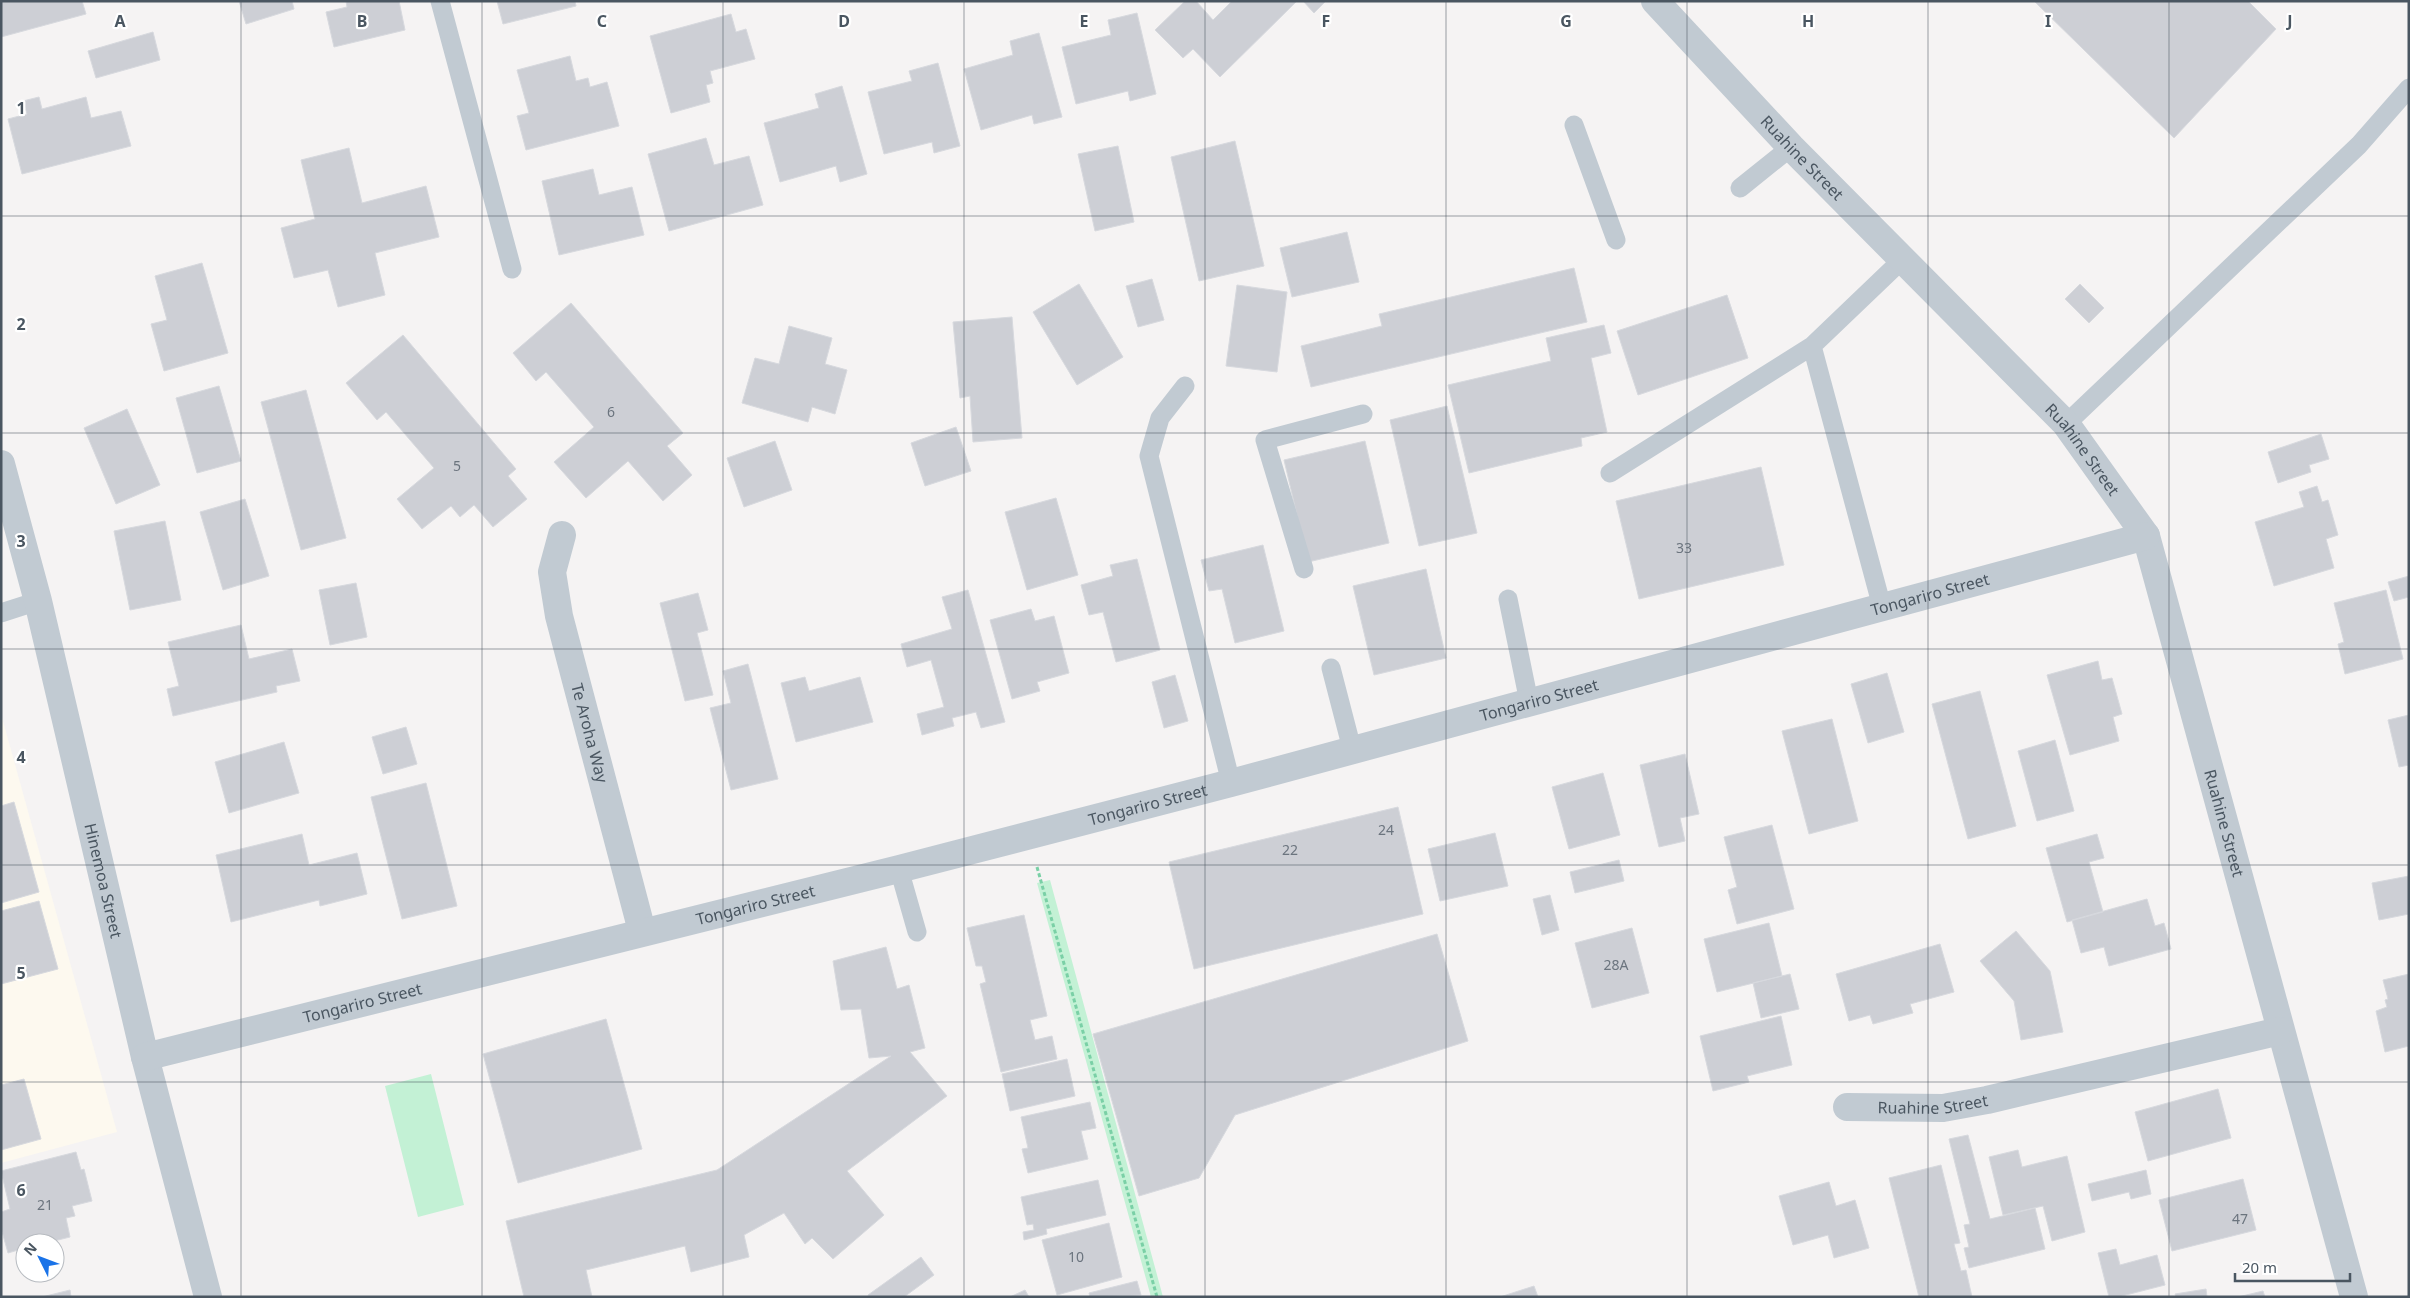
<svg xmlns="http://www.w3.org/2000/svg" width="2410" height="1298" font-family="'Noto Sans',sans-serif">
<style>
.commercial{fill:#fdf9ef}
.green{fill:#c3f1d5}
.building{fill:#cdcfd5;stroke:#d7d9de}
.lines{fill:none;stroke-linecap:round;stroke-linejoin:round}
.path{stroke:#7ad0a6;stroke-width:3;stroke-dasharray:4 2.5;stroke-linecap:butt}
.lane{stroke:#c1cad2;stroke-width:19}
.street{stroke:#c1cad2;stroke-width:28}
.grid{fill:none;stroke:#4a5661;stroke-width:1;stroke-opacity:0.55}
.labels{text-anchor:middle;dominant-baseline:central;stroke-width:4.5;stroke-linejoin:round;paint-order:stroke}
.number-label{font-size:14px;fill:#6b747e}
.street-label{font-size:16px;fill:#4a5661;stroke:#fff}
.grid-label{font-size:16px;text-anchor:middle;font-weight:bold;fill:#4a5661;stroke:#fff;stroke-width:4.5;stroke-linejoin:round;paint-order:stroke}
</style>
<rect width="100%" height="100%" fill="#f5f3f3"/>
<!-- commercial -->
<path class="commercial" d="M 1,714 L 117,1132 L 1,1163 Z"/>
<!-- green -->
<path class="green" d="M 1050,880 L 1163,1297 L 1151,1297 L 1037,883 Z
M 431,1074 L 464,1205 L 418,1217 L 385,1086 Z"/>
<!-- building -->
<path class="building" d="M 1,1 L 82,1 L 86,14 L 1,37 Z
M 239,1 L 292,1 L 294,9 L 246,24 Z
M 346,1 L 399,1 L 405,30 L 334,47 L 326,12 L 347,7 Z
M 497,1 L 575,1 L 576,6 L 503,24 Z
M 1185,1 L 1196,1 L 1213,20 L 1232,1 L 1297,1 L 1220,77 L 1193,49 L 1183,58 L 1155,30 Z
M 1303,1 L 1326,1 L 1314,13 Z
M 2034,1 L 2248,1 L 2276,29 L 2174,138 Z
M 1137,13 L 1156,94 L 1130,101 L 1128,91 L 1076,104 L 1062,47 L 1111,35 L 1108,20 Z
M 731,14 L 736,32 L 746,29 L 755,59 L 710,71 L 713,83 L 706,85 L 710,102 L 671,113 L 650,36 Z
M 153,32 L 160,60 L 96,78 L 88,51 Z
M 1039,33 L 1062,117 L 1034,124 L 1032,115 L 981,130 L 964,69 L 1013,55 L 1010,41 Z
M 570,56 L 576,81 L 588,78 L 590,87 L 607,82 L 619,126 L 526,150 L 517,116 L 529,113 L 517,70 Z
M 938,63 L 960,146 L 934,153 L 932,142 L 884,154 L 868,92 L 912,81 L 909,71 Z
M 842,86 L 867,174 L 840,182 L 836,166 L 780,182 L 764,123 L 819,108 L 815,94 Z
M 39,97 L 42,109 L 86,97 L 91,118 L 121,111 L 131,146 L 22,174 L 8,119 L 27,114 L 23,101 Z
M 706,138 L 714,165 L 749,156 L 763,205 L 669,231 L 648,154 Z
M 1235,141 L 1264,266 L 1199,281 L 1171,157 Z
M 1118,146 L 1134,222 L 1095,231 L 1078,154 Z
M 349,148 L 362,203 L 426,186 L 439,237 L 375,253 L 385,295 L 338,307 L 328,270 L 294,278 L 281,228 L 315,219 L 301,160 Z
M 593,169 L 599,195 L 632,187 L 644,235 L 559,255 L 542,181 Z
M 1347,232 L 1359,282 L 1292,297 L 1280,248 Z
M 202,263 L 228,353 L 164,371 L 151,324 L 167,320 L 155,276 Z
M 1574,268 L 1587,322 L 1311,387 L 1301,346 L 1382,326 L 1379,314 Z
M 1152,279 L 1164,320 L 1138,327 L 1126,286 Z
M 1079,284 L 1123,357 L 1077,385 L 1033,312 Z
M 2080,284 L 2104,308 L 2089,323 L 2065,299 Z
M 1237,285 L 1287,292 L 1277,372 L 1226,366 Z
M 1727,295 L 1748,358 L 1638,395 L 1617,331 Z
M 571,303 L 683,433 L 667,446 L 692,475 L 663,501 L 628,461 L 586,498 L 554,462 L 594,427 L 546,372 L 536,381 L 513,353 Z
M 1012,317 L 1022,438 L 973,442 L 970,396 L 960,398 L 953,322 Z
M 1604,325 L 1611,353 L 1591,358 L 1607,432 L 1581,438 L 1582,446 L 1469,473 L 1448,385 L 1551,361 L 1546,338 Z
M 789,326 L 832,338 L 825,364 L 847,370 L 835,414 L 812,407 L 808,422 L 742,403 L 755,358 L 779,364 Z
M 403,335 L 516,469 L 508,476 L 527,499 L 493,527 L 474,505 L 460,517 L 451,506 L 422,529 L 397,499 L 434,468 L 386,412 L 377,420 L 346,383 Z
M 219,386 L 241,461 L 197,473 L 176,398 Z
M 306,390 L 346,538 L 301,550 L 261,402 Z
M 1447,406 L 1477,533 L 1419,546 L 1390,420 Z
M 127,409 L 160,485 L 116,504 L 84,428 Z
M 956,427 L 971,471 L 925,486 L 911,443 Z
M 2321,434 L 2329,459 L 2309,465 L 2311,472 L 2278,483 L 2268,452 Z
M 775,441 L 792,490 L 744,507 L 727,458 Z
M 1365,441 L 1389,543 L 1308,562 L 1284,460 Z
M 1761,467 L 1784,565 L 1639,599 L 1616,501 Z
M 2317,486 L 2322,502 L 2328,500 L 2338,535 L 2326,539 L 2334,568 L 2274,586 L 2255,522 L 2304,507 L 2299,492 Z
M 1056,498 L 1078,575 L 1027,590 L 1005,512 Z
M 245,499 L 269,576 L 223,590 L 200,512 Z
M 165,521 L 181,600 L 130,610 L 114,531 Z
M 1263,545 L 1284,631 L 1235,643 L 1222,589 L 1209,591 L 1201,560 Z
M 1137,559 L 1160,650 L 1116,662 L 1103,612 L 1089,615 L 1081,585 L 1113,576 L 1110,565 Z
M 1426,569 L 1446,658 L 1374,675 L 1353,586 Z
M 2409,576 L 2409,597 L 2394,601 L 2388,582 Z
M 356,583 L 367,637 L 330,645 L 319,590 Z
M 968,590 L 1005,722 L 981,728 L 976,712 L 952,718 L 954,726 L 922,735 L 917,714 L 944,707 L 931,660 L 907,667 L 901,644 L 952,629 L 942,597 Z
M 2386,590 L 2403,659 L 2345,674 L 2338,644 L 2344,642 L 2334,603 Z
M 698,593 L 708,630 L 697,633 L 713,695 L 685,701 L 660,603 Z
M 1031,609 L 1035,621 L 1054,616 L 1069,673 L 1037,682 L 1040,691 L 1012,699 L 990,620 Z
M 241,625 L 249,659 L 292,649 L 300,681 L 276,686 L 277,692 L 173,716 L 167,689 L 179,686 L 168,642 Z
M 2098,661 L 2102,680 L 2112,678 L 2122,714 L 2113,717 L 2119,741 L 2070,755 L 2047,675 Z
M 748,664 L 778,779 L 731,790 L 710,708 L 731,703 L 723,671 Z
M 1887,673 L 1904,732 L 1868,743 L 1851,684 Z
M 1175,675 L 1188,721 L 1164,728 L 1152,682 Z
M 805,677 L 809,691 L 860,677 L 873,722 L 796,742 L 781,683 Z
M 1980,691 L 2016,826 L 1968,839 L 1932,704 Z
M 2409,715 L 2409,765 L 2399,767 L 2388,720 Z
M 1832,719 L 1858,821 L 1809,834 L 1782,731 Z
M 406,727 L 417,764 L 383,774 L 372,737 Z
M 2055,740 L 2074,811 L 2037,821 L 2018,751 Z
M 284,742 L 299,793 L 229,813 L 215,762 Z
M 1685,754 L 1699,814 L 1680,818 L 1685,841 L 1659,847 L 1640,765 Z
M 1603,773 L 1620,835 L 1569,849 L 1552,787 Z
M 426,783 L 457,906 L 402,919 L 371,797 Z
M 14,802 L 39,892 L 1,903 L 1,806 Z
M 1398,807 L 1423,914 L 1194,969 L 1169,862 Z
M 1772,825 L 1794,909 L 1737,924 L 1728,890 L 1737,887 L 1724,837 Z
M 1495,833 L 1508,886 L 1440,901 L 1428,849 Z
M 302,834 L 309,865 L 357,853 L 367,894 L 320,906 L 319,900 L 231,922 L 216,855 Z
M 2097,834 L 2104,858 L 2089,862 L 2103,912 L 2067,922 L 2046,848 Z
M 1619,860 L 1624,881 L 1575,893 L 1570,872 Z
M 2409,876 L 2409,914 L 2379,920 L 2372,883 Z
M 1550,895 L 1559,930 L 1542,935 L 1533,899 Z
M 2147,899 L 2155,926 L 2164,923 L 2171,949 L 2109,966 L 2104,947 L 2081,953 L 2072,920 Z
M 39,901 L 58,969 L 1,984 L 1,911 Z
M 1024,915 L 1047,1016 L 1030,1020 L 1035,1040 L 1052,1036 L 1057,1059 L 1001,1072 L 980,984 L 986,982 L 982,966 L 976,966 L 967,928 Z
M 1769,923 L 1782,976 L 1717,992 L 1704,939 Z
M 1632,928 L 1649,993 L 1592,1008 L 1575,943 Z
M 2016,931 L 2050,971 L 2063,1032 L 2021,1040 L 2014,1001 L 1980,961 Z
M 1437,934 L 1468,1041 L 1235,1115 L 1199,1178 L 1139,1196 L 1093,1034 Z
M 1940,944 L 1954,992 L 1910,1004 L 1913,1013 L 1873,1024 L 1870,1015 L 1849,1021 L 1836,974 Z
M 886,947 L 897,989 L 909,985 L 925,1048 L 910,1052 L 947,1096 L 847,1171 L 884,1215 L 833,1259 L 812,1238 L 805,1244 L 784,1213 L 744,1235 L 749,1257 L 691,1272 L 685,1246 L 586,1270 L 592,1297 L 524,1297 L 506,1221 L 717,1170 L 891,1056 L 869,1058 L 861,1009 L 841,1010 L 833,961 Z
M 1790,974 L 1799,1009 L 1761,1018 L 1753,983 Z
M 2409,974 L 2409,1046 L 2385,1052 L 2376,1011 L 2387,1007 L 2385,1000 L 2388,999 L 2383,980 Z
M 1781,1016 L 1792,1065 L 1747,1076 L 1749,1082 L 1713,1091 L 1700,1036 Z
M 606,1019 L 642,1149 L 518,1183 L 483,1054 Z
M 1067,1059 L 1075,1096 L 1010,1111 L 1002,1074 Z
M 24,1079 L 41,1139 L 1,1150 L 1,1085 Z
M 2218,1089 L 2231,1138 L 2148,1161 L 2135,1112 Z
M 1090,1102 L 1096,1128 L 1081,1131 L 1088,1159 L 1028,1173 L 1022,1149 L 1028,1148 L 1021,1117 Z
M 1968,1135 L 1990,1219 L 2035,1208 L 2045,1249 L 1969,1268 L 1964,1248 L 1969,1247 L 1964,1225 L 1970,1224 L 1949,1139 Z
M 2018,1150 L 2022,1167 L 2067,1156 L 2085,1232 L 2052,1241 L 2043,1206 L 2003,1215 L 1989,1157 Z
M 76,1152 L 81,1170 L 84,1169 L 92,1201 L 72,1206 L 75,1216 L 66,1218 L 70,1237 L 46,1243 L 25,1243 L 25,1248 L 8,1253 L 1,1228 L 1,1212 L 10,1209 L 1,1171 Z
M 1941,1165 L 1960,1243 L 1954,1244 L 1961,1271 L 1966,1270 L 1972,1297 L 1919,1297 L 1889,1178 Z
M 2146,1170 L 2151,1194 L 2131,1199 L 2129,1192 L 2092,1201 L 2088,1184 Z
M 2243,1179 L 2256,1230 L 2172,1251 L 2159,1200 Z
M 1098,1180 L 1106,1215 L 1046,1229 L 1047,1234 L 1024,1240 L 1023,1232 L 1034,1230 L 1033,1224 L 1027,1225 L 1021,1197 Z
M 1829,1182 L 1836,1206 L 1855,1200 L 1869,1248 L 1834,1258 L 1828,1235 L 1793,1245 L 1779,1196 Z
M 1109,1223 L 1122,1277 L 1057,1295 L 1042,1240 Z
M 2116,1249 L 2120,1265 L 2157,1255 L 2165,1285 L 2118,1297 L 2109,1297 L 2098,1253 Z
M 921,1257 L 934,1275 L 904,1297 L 869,1297 L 868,1295 Z
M 1137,1281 L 1141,1295 L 1090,1297 L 1089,1293 Z
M 1534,1286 L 1538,1297 L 1500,1297 Z
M 2206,1289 L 2207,1297 L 2176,1297 L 2175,1294 Z
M 70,1290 L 71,1297 L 42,1297 Z
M 1025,1290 L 1029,1297 L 1010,1297 Z
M 2263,1291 L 2265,1297 L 2238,1297 Z"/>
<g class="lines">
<!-- path -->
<path class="path" d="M 1037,867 L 1157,1297"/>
<!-- lane -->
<path class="lane" d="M 440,1 L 512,269
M 1574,125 L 1616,240
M 1740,188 L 1791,147
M 1812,346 L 1903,259
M 1185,386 L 1160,418 L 1149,456 L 1231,783
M 2066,424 L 2359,145 L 2409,88
M 1610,473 L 1812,346 L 1882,607
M 1304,569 L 1265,440 L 1363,414
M 1508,599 L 1529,702
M 1,613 L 38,601
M 1331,668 L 1352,749
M 899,869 L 917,932"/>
<!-- street -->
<g class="street">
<path id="s1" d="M 1655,1 L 1791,147 L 2066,424 L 2146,536 L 2354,1297"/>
<path id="s2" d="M 1,464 L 38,601 L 145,1057 L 208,1297"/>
<path id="s3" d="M 562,535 L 552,572 L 559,616 L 642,931"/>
<path id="s4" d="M 145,1057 L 899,869 L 1231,783 L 2146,536"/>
<path id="s5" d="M 1847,1107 L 1943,1108 L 1987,1100 L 2280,1031"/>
</g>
</g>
<!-- grid -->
<path class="grid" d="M 241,1 L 241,1297M 482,1 L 482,1297M 723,1 L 723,1297M 964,1 L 964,1297M 1205,1 L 1205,1297M 1446,1 L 1446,1297M 1687,1 L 1687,1297M 1928,1 L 1928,1297M 2169,1 L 2169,1297M 1,216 L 2409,216M 1,433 L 2409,433M 1,649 L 2409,649M 1,865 L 2409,865M 1,1082 L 2409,1082"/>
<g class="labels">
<!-- number labels -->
<g class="number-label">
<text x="611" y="411">6</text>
<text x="457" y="465">5</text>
<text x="1684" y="547">33</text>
<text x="1386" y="829">24</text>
<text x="1290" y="849">22</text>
<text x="1616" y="964">28A</text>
<text x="45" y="1204">21</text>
<text x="2240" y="1218">47</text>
<text x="1076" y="1256">10</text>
</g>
<!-- street labels -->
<g class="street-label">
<text stroke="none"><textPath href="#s1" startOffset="215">Ruahine Street</textPath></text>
<text stroke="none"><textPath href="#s1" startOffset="620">Ruahine Street</textPath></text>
<text stroke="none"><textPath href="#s4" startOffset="1844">Tongariro Street</textPath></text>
<text stroke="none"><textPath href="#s4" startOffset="1439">Tongariro Street</textPath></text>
<text stroke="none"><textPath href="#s3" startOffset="204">Te Aroha Way</textPath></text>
<text stroke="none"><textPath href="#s4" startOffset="1034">Tongariro Street</textPath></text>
<text stroke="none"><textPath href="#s1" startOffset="1025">Ruahine Street</textPath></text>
<text stroke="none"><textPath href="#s2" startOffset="429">Hinemoa Street</textPath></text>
<text stroke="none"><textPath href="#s4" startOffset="629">Tongariro Street</textPath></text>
<text stroke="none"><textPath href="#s4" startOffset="224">Tongariro Street</textPath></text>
<text stroke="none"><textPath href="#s5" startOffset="86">Ruahine Street</textPath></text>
</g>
</g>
<g class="grid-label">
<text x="120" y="27">A</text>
<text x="362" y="27">B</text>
<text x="602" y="27">C</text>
<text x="844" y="27">D</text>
<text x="1084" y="27">E</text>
<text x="1326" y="27">F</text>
<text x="1566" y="27">G</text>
<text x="1808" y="27">H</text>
<text x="2048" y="27">I</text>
<text x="2290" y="27">J</text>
<text x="21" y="114">1</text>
<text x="21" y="330">2</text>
<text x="21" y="547">3</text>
<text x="21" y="763">4</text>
<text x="21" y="979">5</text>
<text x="21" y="1196">6</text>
</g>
<!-- border -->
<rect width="2410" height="1298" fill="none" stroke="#4a5661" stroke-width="5"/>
<!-- north arrow -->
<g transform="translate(40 1258) rotate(312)"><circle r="24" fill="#ffffff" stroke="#b7bbc0"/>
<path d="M0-4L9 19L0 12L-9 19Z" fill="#1a73e8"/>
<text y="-8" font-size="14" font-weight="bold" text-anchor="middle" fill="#4a5661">N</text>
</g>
<!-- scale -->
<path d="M2235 1273v8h115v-8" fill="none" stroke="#4a5661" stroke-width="2.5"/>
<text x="2242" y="1273" font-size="15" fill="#4a5661" stroke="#ffffff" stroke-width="4" paint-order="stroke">20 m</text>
</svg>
